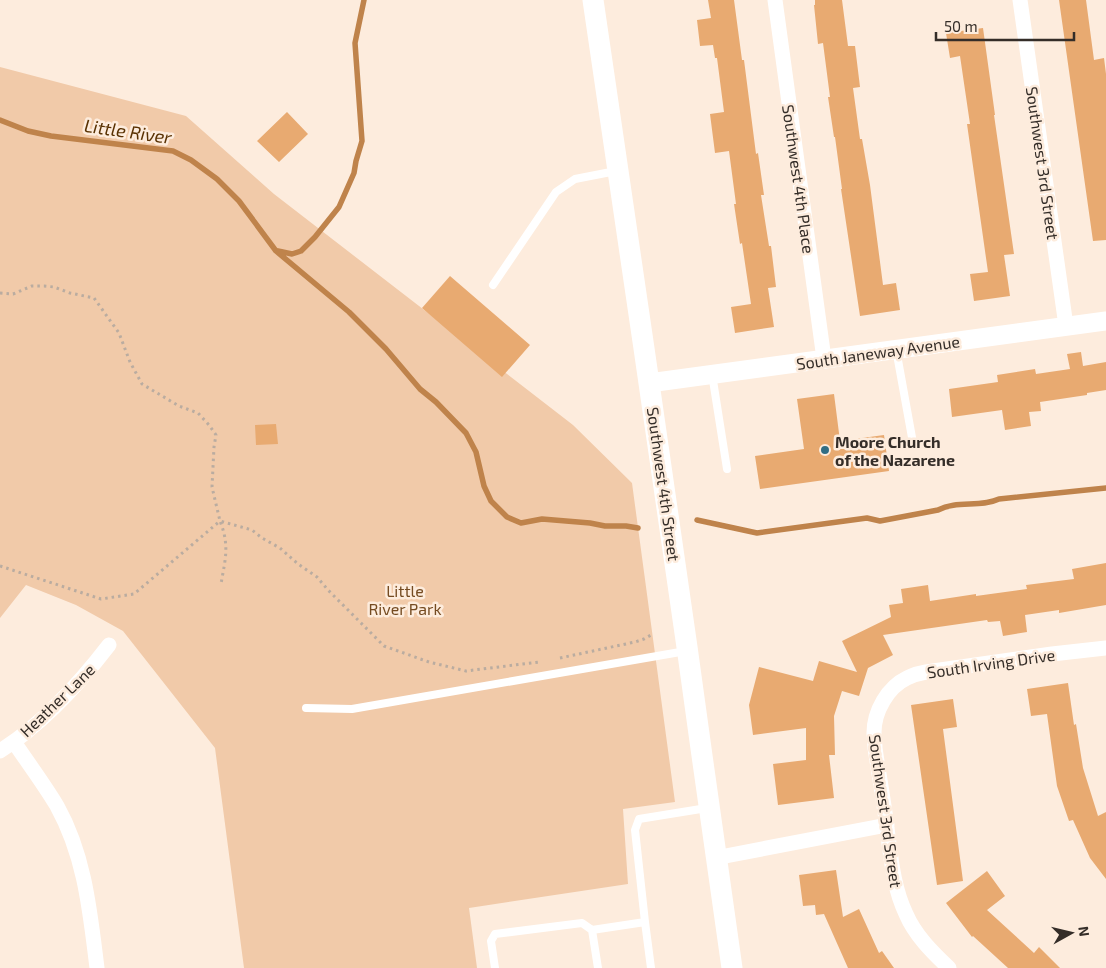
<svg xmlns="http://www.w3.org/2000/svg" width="1106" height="968" font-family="'Exo 2',sans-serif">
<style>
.green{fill:#f1caa9}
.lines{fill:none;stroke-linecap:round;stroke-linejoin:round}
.stream{stroke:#bf834b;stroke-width:5.5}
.building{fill:#e8aa71}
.path{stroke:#baaca0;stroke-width:3;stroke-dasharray:2.5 4;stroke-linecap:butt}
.service{stroke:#fff;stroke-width:8}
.minor{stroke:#fff;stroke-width:15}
.tertiary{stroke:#fff;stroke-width:19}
.secondary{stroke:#fff;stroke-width:21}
.poi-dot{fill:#306d84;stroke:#fdecdd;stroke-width:2}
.labels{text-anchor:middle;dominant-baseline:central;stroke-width:5;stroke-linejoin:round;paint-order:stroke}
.street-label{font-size:16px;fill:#342d28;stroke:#fdecdd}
.poi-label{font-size:16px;font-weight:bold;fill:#342d28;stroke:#fdecdd;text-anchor:start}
.park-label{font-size:16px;fill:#754b21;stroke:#fdecdd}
.water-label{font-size:18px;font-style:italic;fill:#5a3203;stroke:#fdecdd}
</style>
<rect width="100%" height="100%" fill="#fdecdd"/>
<!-- green -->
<path class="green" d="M 0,67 L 186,116 L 274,194 L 573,425 L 632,483 L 675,802 L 623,809 L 628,884 L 469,908 L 477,968 L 244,968 L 215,748 L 123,631 L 76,605 L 26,585 L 0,618 Z"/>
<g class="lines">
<!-- stream -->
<path class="stream" d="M 0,120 L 28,131 L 51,136 L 173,151 L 191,160 L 217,179 L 239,201 L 276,251 L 349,312 L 386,349 L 420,389 L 436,402 L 466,433 L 476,452 L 484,486 L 491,501 L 507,517 L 521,523 L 542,519 L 590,523 L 605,526 L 626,526 L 638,528
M 278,251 L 292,254 L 301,251 L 315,237 L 339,207 L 354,173 L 356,161 L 362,141 L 355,43 L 364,0
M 697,520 L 757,533 L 867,518 L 880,521 L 938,510 C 957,500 980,508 999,499 L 1106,488"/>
</g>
<!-- building -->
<path class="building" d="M 708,0 L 734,0 L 742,60 L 744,60 L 756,154 L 758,153 L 764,195 L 761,195 L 769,246 L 771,246 L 776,287 L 768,288 L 774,327 L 735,333 L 731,307 L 751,304 L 742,243 L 740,244 L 734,204 L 736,204 L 729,151 L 715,153 L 710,114 L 724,112 L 717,58 L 715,58 L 713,45 L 700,46 L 697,20 L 711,18 Z
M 815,0 L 842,0 L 848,46 L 855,46 L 860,87 L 853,88 L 860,139 L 862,139 L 870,185 L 883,285 L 896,283 L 900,310 L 860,316 L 841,189 L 842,189 L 835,137 L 834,137 L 828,97 L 830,97 L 823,43 L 818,44 L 814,5 L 815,5 Z
M 1059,0 L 1086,0 L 1094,60 L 1104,58 L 1106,74 L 1106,240 L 1093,241 Z
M 983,28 L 995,115 L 994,115 L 1014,254 L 1004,255 L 1010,296 L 974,301 L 970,274 L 988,272 L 967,124 L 970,124 L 960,56 L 950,58 L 946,33 Z
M 287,112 L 308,134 L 279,162 L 257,141 Z
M 450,276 L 530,345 L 502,377 L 422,308 Z
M 1081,352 L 1083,366 L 1106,362 L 1106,390 L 1087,393 L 1087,395 L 1040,402 L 1041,411 L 1029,412 L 1031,426 L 1005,430 L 1002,410 L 952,417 L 949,389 L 998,382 L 997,375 L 1035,369 L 1036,374 L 1070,369 L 1067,354 Z
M 834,394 L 840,441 L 884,435 L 889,471 L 760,489 L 755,456 L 804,449 L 797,399 Z
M 276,424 L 278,444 L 256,445 L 255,425 Z
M 1106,563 L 1106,605 L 1059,613 L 1059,610 L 1025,615 L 1027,632 L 1003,636 L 1000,621 L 988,622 L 987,620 L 883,635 L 893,655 L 868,668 L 859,696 L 842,691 L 834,716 L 835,755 L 829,755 L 834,798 L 778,805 L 773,764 L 806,760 L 806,728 L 753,735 L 749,705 L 759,667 L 813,681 L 819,661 L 857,672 L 842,641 L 891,617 L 889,605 L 903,603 L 901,589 L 928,585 L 930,601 L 976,594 L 976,596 L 1027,589 L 1026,585 L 1074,579 L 1072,569 Z
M 1068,683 L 1074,725 L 1076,724 L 1083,768 L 1098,816 L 1106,812 L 1106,879 L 1090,858 L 1073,820 L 1069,821 L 1057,786 L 1047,714 L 1031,716 L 1027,689 Z
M 953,699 L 957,727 L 943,729 L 963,881 L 937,885 L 911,705 Z
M 836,870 L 843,917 L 859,909 L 879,953 L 882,951 L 894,968 L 848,968 L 824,914 L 816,915 L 815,905 L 803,906 L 799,875 Z
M 987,871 L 1005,896 L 987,910 L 1034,953 L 1039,947 L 1060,968 L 1008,968 L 973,936 L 972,937 L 946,903 Z"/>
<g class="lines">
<!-- path -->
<path class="path" d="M 0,293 L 13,294 L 32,286 L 44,286 L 54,287 L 70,293 L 94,298 L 119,333 L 130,362 L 142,384 L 179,406 L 198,413 L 209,425 L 216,435 L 214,447 L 212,487 L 220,521 L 252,530 L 262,538 L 280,548 L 298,564 L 317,577 L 328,590 L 384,646 L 429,662 L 466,671 L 539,662
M 0,566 L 101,599 L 134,594 L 220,521 C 230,546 225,560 221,584
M 560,658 L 635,642 L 644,639 L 651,635"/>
<!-- service -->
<path class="service" d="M 493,285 L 556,192 L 575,179 L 616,171
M 896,349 L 913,443
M 712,374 L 727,469
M 306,708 L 352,709 L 686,651
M 495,968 L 491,941 L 495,934 L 582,923 L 592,930
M 598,968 L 592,930 L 645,922
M 651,968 L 645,922 L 635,830 L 639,819 L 707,808"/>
<!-- minor -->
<path class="minor" d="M 775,0 L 824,359
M 1020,0 L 1066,326
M 14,742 C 28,763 44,784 57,806 C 85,856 90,912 97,968
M 0,751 C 41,725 79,684 109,645
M 715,858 L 887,825
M 949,968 C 932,952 915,935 906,914 C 893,887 891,857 887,828 C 884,802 879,775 875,748 C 875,743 874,738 874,733 C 874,711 888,687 907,678 C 913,675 920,673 926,672 L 1052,654 L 1106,648"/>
<!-- tertiary -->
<path class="tertiary" d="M 649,383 L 1106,321"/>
<!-- secondary -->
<path class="secondary" d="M 593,0 C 625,216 656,431 687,647 C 702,754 716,861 732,968"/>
</g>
<!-- markers -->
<circle class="poi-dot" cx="825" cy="450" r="5"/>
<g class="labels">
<!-- street labels -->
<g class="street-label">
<text transform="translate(1043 163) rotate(82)">Southwest 3rd Street</text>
<text transform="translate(799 179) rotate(82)">Southwest 4th Place</text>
<text transform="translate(878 352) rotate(-8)">South Janeway Avenue</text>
<text transform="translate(664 484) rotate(82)">Southwest 4th Street</text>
<text transform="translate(991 663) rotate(-8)">South Irving Drive</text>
<text transform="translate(57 700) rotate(-44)">Heather Lane</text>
<text transform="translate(886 811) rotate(82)">Southwest 3rd Street</text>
</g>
<!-- poi labels -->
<g class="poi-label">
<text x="835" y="441">Moore Church<tspan x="835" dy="18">of the Nazarene</tspan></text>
</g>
<!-- park labels -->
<g class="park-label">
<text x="405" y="590">Little<tspan x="405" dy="18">River Park</tspan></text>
</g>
<!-- water labels -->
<g class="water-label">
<text transform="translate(128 131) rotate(8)">Little River</text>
</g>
</g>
<!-- north arrow -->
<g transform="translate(1071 933) rotate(82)" stroke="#fdecdd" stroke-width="4" paint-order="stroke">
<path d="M0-4L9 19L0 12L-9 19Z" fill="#342d28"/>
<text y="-8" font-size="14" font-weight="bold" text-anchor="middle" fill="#342d28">N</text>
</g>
<!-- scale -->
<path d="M936 32v8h138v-8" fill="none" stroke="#342d28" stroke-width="2.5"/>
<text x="944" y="32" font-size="15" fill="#342d28" stroke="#fdecdd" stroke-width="4" paint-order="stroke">50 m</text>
</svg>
